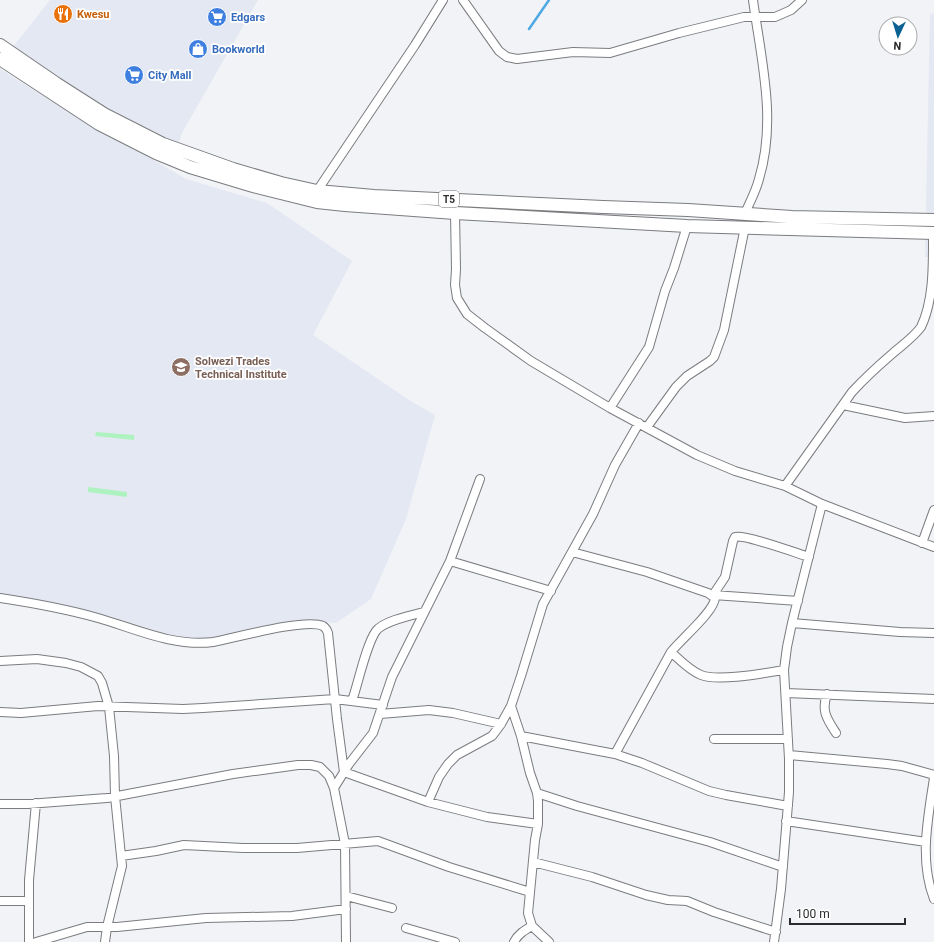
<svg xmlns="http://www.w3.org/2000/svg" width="934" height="942" font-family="Roboto,sans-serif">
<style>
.built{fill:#e4e8f3}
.green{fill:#aef3bf}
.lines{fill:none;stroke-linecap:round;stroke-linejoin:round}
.stream{stroke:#4da8e4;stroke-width:2.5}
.minor-casing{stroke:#7a7c7f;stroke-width:10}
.highway-casing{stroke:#7a7c7f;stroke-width:14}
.minor{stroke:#fff;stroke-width:8}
.highway{stroke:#fff;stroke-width:12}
.labels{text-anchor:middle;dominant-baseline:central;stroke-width:3.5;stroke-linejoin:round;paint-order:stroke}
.shield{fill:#fff;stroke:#6b6b6c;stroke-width:1}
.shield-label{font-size:10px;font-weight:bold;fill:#2b2b2d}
.food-label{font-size:11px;font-weight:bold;fill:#c56008;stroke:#fff;text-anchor:start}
.shop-label{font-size:11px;font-weight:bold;fill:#366cbe;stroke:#fff;text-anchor:start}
.education-label{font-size:11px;font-weight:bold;fill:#785e54;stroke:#fff;text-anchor:start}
</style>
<rect width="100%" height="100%" fill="#f1f3f7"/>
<!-- built -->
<path class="built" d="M 50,0 L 258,0 L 182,133 L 177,148 L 92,102 L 12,48 Z
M 933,12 L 934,12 L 934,257 L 925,257 L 930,14 L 933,14 Z
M 0,69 L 43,96 L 186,179 L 267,203 L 352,261 L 313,335 L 409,400 L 435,415 L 406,519 L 371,599 L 336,623 L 303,620 L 211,639 L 186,639 L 97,613 L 0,593 Z"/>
<!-- green -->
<path class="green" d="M 96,432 L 134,435 L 134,440 L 95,436 Z
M 88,487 L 127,492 L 127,497 L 88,492 Z"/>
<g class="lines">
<!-- stream -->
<path class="stream" d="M 529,29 L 549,0"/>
<!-- minor casing -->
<g class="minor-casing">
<path id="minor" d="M 463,0 L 499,51 L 507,57 L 517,59 L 573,52 L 610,53 L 679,33 L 744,17 L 775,17 L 791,10 L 802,0
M 317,191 L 415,45 L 443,0
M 455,213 L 456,269 L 455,285 L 457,298 L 467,314 L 485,328 L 531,361 L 610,408 L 697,455 L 735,471 L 785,486 L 822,504 L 934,547
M 745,213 C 750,202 756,191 759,179 C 777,120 761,59 753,0
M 843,405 L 905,418 L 934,416
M 610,408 L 649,347 L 665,291 L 674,268 L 687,226
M 647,427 L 676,387 L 687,376 L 710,361 L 714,357 L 724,330 L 745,227
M 785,486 L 852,392 C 864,379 878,366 892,354 C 901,346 914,337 921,327 C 934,300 933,264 933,233
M 922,543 L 934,510
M 572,552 L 647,572 L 708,593 L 715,598 C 714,612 681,639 671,652 L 615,754
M 450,561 L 551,591
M 713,595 L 725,577 L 733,541 L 735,537 C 744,534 796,553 809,557
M 713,595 L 798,601
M 0,598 C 33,603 66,609 98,618 C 136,629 174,647 213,642 C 235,638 305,618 323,626 C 326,628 327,630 328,633 L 337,719 L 344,772 L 428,802 L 487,817 L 538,824
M 792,623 L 900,632 L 934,633
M 671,652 C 680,660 689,670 701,675 C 718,682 765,673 784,670
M 0,661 L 37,659 L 66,663 L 81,667 L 98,676 L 102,683 L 109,707 L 114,756 L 115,796 L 122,866 L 107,927 L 105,942
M 786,693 L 934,699
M 827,694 C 821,711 827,719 836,733
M 352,701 C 358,684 366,645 376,631 C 383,621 412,615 424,612
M 511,706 L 521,736 L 530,773 L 537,793 L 538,801 L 538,824 L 535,840 L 528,913 L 532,926 L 549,942
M 0,712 L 21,713 L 98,706 L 183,709 L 203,708 L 335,699 L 383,705
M 380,714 L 429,710 L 453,713 L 501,724
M 521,736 L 615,754 L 642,763 L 709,791 L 726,795 L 788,806
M 714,739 L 788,739
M 789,755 L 887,764 L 902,766 L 934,775
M 934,778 C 928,818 919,860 934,899
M 537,793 L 577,806 L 710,842 L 783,867
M 428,802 L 439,777 L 448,764 L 457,755 L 492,736 L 501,724 L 511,706 L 521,676 L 543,604 L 593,514 L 615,465 L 639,423
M 0,804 L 28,804 L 107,798 L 233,774 L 298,765 L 311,765 L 320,767 L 329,776 L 334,788
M 786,821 L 926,842
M 121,856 L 156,851 L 184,845 L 243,848 L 297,848 L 378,841 L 449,867 L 530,892
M 533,862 L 592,877 L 646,895 L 668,900 L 687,901 L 714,912 L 776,932
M 346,896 L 392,908
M 0,901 L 29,901
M 406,928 L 455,942
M 29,942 L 29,880 L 36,803
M 36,942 L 87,927 L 117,927 L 206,918 L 292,916 L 346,909
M 346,942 L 345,844 L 334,788 L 349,764 L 373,733 L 392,677 L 450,561 L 480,479
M 514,942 C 518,934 525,930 532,926
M 774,942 L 781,889 L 789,792 L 789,759 L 784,670 L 787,647 L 792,623 L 822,504"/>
</g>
<!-- highway casing -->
<g class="highway-casing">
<path id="highway" d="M 0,45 L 57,84 L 104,114 L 163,144 L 233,169 L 281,183 L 317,191 L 374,196 L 603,207 L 688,210 L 792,217 L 934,220
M 0,59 L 99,124 L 156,153 L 190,167 L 253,186 L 317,202 L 345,205 L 455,213 L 687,226 L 934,233"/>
</g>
<!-- minor -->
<use href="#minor" class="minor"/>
<!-- highway -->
<use href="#highway" class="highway"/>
</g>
<!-- icons -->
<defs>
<g id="restaurant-disc" transform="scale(1)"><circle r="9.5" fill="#e8710a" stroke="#fff"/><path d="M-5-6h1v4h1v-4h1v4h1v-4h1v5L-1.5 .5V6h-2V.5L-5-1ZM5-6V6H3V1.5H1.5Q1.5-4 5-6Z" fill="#fff"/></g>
<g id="supermarket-disc" transform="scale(1)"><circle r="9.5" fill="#3f7fe0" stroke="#fff"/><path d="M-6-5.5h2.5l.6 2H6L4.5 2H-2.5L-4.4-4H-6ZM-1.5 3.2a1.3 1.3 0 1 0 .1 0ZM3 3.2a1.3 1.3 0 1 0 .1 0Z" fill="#fff"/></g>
<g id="shop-disc" transform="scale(1)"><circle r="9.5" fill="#3f7fe0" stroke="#fff"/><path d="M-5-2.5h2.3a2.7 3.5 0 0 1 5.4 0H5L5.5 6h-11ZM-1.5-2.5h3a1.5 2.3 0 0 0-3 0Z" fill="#fff"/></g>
<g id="university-disc" transform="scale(1)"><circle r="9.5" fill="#8d6e63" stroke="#fff"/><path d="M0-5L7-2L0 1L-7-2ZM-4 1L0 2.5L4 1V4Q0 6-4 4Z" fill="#fff"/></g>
</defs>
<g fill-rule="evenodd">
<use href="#restaurant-disc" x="63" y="14"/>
<use href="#supermarket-disc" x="217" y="17"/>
<use href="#shop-disc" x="198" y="49"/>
<use href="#supermarket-disc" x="134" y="75"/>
<use href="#university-disc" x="181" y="367"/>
</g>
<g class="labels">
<!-- shield labels -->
<rect class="shield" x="439" y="191" width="20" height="16" rx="3"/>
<g class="shield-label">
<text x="449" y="199">T5</text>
</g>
<!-- food labels -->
<g class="food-label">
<text x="77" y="14">Kwesu</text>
</g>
<!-- shop labels -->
<g class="shop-label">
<text x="231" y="17">Edgars</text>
<text x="212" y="49">Bookworld</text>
<text x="148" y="75">City Mall</text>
</g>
<!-- education labels -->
<g class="education-label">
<text x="195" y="361">Solwezi Trades<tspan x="195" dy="13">Technical Institute</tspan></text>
</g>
</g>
<!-- north arrow -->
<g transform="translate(898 36) rotate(184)"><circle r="19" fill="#ffffff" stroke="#aaaaab"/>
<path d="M0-3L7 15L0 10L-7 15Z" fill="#096293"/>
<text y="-6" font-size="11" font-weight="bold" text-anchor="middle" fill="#2b2b2d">N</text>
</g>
<!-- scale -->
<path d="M790 918v6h115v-6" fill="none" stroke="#2b2b2d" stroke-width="2"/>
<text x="796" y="918" font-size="12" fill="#2b2b2d" stroke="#ffffff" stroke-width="3" paint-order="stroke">100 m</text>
</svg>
